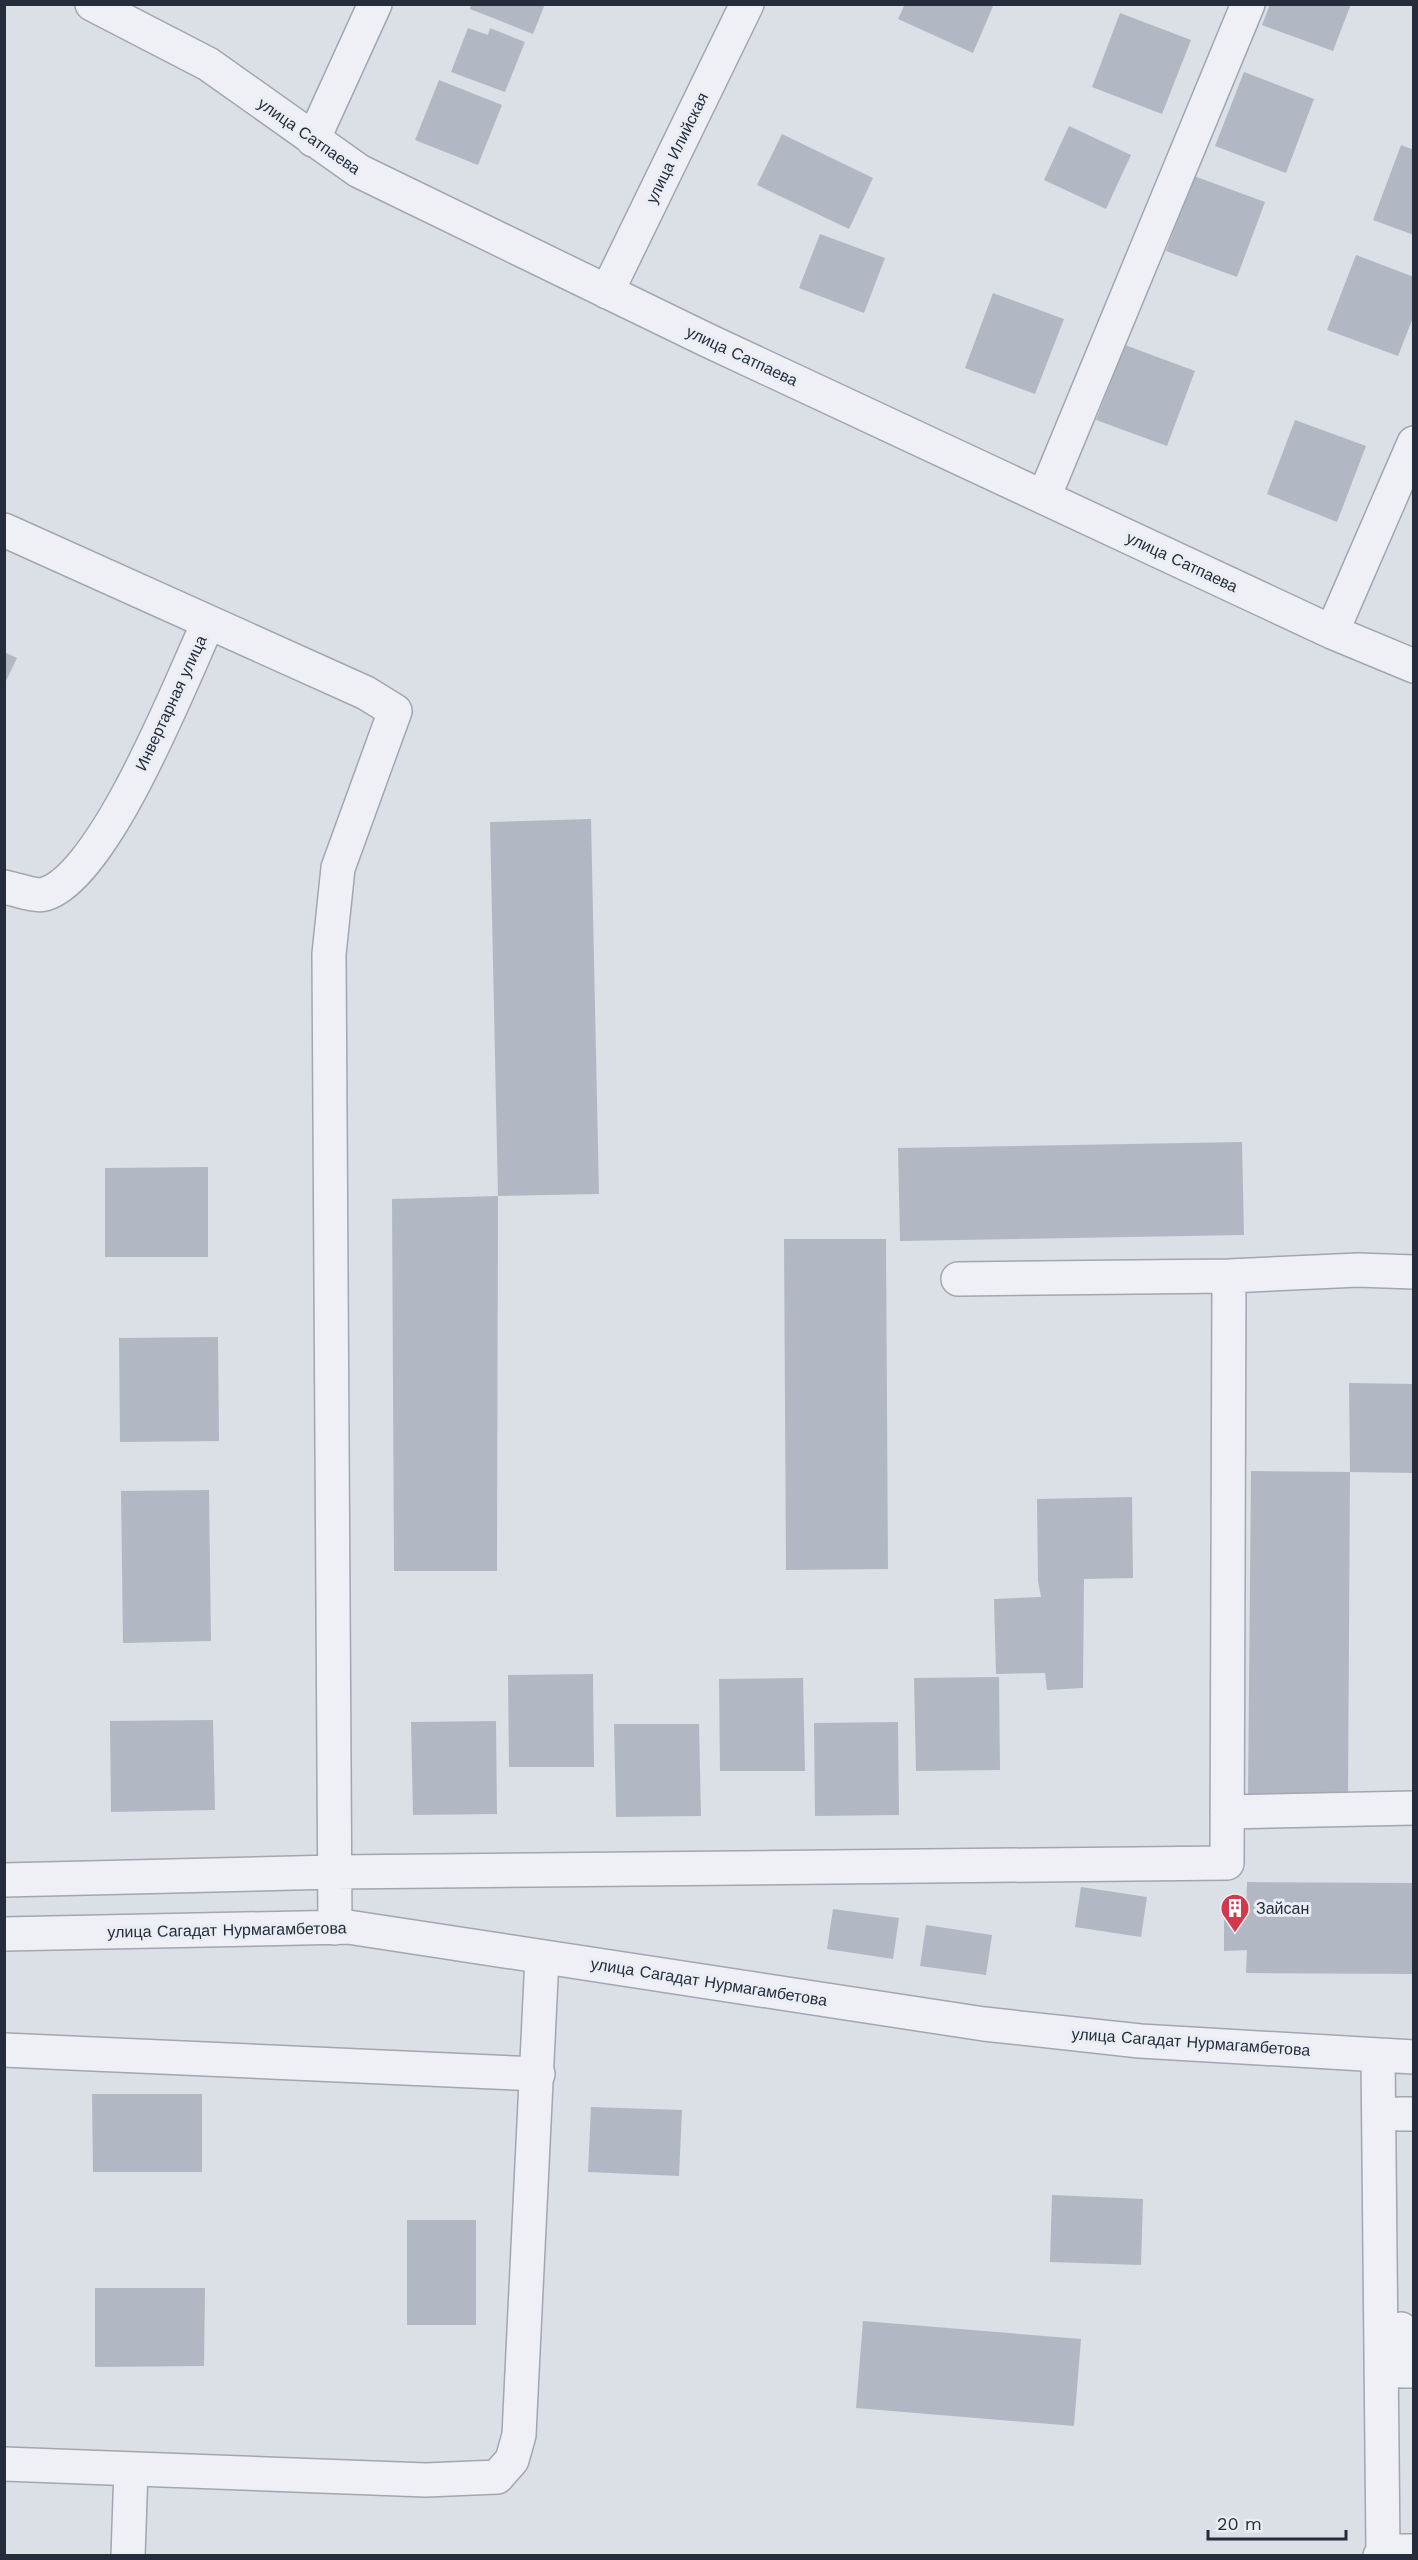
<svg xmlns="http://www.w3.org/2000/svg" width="1418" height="2560" font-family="'Work Sans',sans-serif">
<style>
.building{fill:#b2b8c3}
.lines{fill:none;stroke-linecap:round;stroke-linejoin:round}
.minor-casing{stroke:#a1a6b0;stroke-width:36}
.minor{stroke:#eef0f5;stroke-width:33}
.labels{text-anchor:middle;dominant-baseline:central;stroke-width:6;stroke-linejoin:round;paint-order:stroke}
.street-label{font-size:16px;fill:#252d3d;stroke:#eaeef4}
.poi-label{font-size:16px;fill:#252d3d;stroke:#eaeef4;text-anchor:start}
</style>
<rect width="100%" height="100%" fill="#dbdfe6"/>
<!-- building -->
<path class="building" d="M 471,4 L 545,4 L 533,34 L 470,9 Z
M 905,4 L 994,4 L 973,53 L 898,19 Z
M 1270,4 L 1351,4 L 1333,51 L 1262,25 Z
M 1120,13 L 1191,40 L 1162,114 L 1092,87 Z
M 468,28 L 488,35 L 490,28 L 525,42 L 505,92 L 451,72 Z
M 1244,72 L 1314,99 L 1286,173 L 1215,146 Z
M 439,80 L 502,105 L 478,165 L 415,140 Z
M 1069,126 L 1131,155 L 1106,209 L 1044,180 Z
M 782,134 L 873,178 L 849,229 L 757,185 Z
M 1401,145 L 1414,150 L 1414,235 L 1373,220 Z
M 1194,176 L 1265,202 L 1237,277 L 1166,251 Z
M 820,234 L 885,258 L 864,313 L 799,288 Z
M 1356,255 L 1414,277 L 1414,315 L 1398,356 L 1327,330 Z
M 993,293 L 1064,319 L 1035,394 L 965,368 Z
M 1125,345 L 1195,371 L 1167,446 L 1096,420 Z
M 1295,420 L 1366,446 L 1337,522 L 1267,494 Z
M 4,652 L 17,658 L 4,685 Z
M 591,819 L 599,1194 L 498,1196 L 497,1571 L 394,1571 L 392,1199 L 498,1196 L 490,822 Z
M 1242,1142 L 1244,1235 L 900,1241 L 898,1148 Z
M 208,1167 L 208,1257 L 105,1257 L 105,1168 Z
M 784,1239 L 886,1239 L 888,1569 L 786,1570 Z
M 218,1337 L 219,1441 L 120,1442 L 119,1338 Z
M 1349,1383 L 1414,1384 L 1414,1473 L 1350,1472 L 1348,1799 L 1248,1798 L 1251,1471 L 1350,1472 Z
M 209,1490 L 211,1641 L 123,1643 L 121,1491 Z
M 1132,1497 L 1133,1578 L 1084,1579 L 1083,1688 L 1047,1690 L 1045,1673 L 996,1674 L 994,1599 L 1041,1597 L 1038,1581 L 1037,1499 Z
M 593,1674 L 594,1767 L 509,1767 L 508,1675 Z
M 999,1677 L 1000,1770 L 916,1771 L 914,1678 Z
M 803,1678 L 805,1771 L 720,1771 L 719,1679 Z
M 213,1720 L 215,1810 L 111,1812 L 110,1721 Z
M 496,1721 L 497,1814 L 413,1815 L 411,1722 Z
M 898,1722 L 899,1815 L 815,1816 L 814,1723 Z
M 614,1724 L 699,1724 L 701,1816 L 616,1817 Z
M 1247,1882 L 1414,1883 L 1414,1974 L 1246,1973 L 1247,1950 L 1224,1951 L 1224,1918 L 1246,1918 Z
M 1081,1887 L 1147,1897 L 1141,1937 L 1075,1927 Z
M 833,1909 L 899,1918 L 893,1959 L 827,1949 Z
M 926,1925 L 992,1935 L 986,1975 L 920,1966 Z
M 92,2094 L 202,2094 L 202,2172 L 93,2172 Z
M 591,2107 L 682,2110 L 679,2176 L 588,2172 Z
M 1052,2195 L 1143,2199 L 1141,2265 L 1050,2262 Z
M 407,2220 L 476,2220 L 476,2325 L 407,2325 Z
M 95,2288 L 205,2288 L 204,2366 L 95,2367 Z
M 863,2321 L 1081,2339 L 1074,2426 L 856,2408 Z"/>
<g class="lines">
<!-- minor casing -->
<g class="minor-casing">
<path id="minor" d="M 92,4 L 208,64 L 359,171 L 709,341 L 1332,632 L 1414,666
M 313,140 L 375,4
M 607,292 L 747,4
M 1044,497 L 1248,4
M 4,530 L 366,693 L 395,711 L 338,868 L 329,954 L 335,1928
M 1332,632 L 1414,443
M 4,887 C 15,889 35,897 45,894 C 105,876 181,682 208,623
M 958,1279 L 1229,1276 L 1358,1270 L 1414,1272
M 1227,1812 L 1414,1808
M 4,1880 L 335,1872 L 1227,1863 L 1229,1276
M 4,1934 L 348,1927 L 984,2024 L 1140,2041 L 1414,2057
M 4,2050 L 538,2074
M 1378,2055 L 1383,2551 L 1380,2556
M 1399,2114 L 1414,2114
M 1401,2329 L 1402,2371 L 1414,2371
M 4,2464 L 426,2480 L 497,2477 L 512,2460 L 519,2435 L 542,1957
M 1383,2551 L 1414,2551
M 128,2556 L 131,2469"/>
</g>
<!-- minor -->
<use href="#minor" class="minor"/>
</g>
<!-- icons -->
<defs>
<g id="building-pin" transform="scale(1.5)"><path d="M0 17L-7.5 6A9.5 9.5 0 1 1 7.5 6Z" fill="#d3384c" stroke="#eaeef4"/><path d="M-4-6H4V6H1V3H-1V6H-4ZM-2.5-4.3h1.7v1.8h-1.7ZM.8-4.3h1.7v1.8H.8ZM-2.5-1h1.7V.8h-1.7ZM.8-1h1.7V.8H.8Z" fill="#fff"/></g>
</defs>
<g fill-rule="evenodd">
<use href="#building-pin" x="1235" y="1908"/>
</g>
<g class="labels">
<!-- street labels -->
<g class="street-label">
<text transform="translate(309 136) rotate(35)">улица Сатпаева</text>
<text transform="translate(677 148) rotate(-64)">улица Илийская</text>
<text transform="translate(742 356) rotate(25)">улица Сатпаева</text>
<text transform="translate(1182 562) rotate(25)">улица Сатпаева</text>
<text transform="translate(171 703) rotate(-65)">Инвертарная улица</text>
<text transform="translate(227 1930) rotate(-1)">улица Сагадат Нурмагамбетова</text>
<text transform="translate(709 1982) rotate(9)">улица Сагадат Нурмагамбетова</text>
<text transform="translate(1191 2042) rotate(4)">улица Сагадат Нурмагамбетова</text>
</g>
<!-- poi labels -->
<g class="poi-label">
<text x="1256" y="1908">Зайсан</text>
</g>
</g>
<!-- border -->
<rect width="1418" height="2560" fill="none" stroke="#252d3d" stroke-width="12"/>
<!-- scale -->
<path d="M1208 2530v9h138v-9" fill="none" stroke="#252d3d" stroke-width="3"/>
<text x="1217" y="2530" font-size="18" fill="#252d3d" stroke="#eaeef4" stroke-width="4.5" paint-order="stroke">20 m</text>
</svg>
